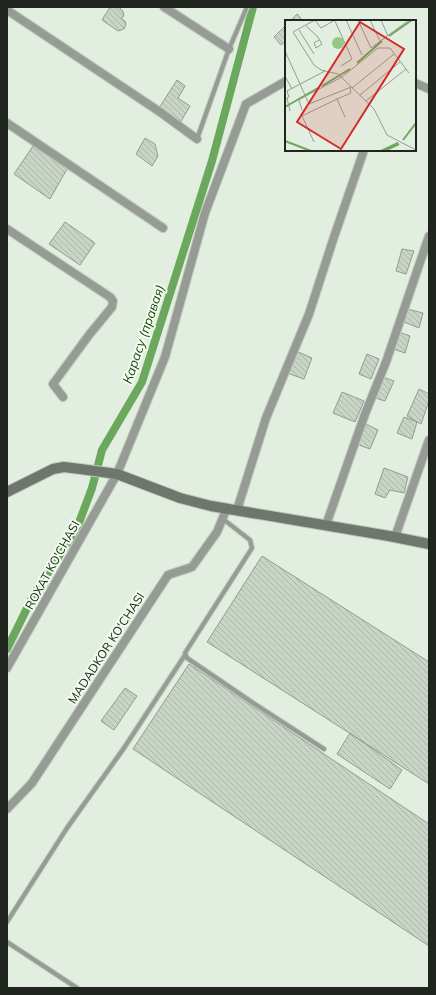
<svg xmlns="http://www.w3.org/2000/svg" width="436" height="995" font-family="Mulish,sans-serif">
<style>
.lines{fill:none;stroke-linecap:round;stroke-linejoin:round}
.canal{stroke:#6ba85d;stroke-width:8}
.building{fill:url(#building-back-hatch);stroke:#919d8e}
.lane-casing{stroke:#bfcabc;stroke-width:6}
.street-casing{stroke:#bfcabc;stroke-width:10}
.secondary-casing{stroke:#bfcabc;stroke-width:12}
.lane{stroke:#969c95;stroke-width:4}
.street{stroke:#969c95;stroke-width:8}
.secondary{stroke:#6f766d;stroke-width:10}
.labels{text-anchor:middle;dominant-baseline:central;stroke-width:4;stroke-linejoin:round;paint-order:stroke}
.street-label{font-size:12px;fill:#20251f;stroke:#effcec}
.water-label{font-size:13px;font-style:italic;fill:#1d4613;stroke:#effcec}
.inset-river{fill:none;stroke:#6ba85d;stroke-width:2}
.inset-road{fill:none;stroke:#949e92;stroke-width:1}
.view{fill:#d62828;fill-opacity:0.15;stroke:#d62828;stroke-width:2}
.inset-edge{fill:none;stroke:#20251f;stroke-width:2}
</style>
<defs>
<pattern id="building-back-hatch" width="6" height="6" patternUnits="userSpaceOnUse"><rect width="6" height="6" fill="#c8d4c5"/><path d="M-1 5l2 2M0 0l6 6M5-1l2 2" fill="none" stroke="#acb6a9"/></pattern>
</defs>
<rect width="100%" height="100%" fill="#e2eedf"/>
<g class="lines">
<!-- canal -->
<path class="canal" d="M 7,649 L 33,596 L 77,528 L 92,488 L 102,450 L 142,382 L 212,161 L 253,7"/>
</g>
<!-- building -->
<path class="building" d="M 110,7 L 121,7 L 120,9 L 123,11 L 124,16 L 121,18 L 125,21 L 126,24 L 124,29 L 118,31 L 102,20 Z
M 297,14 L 303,21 L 290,21 Z
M 286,25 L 286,41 L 281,45 L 274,37 Z
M 177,80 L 185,86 L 178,98 L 190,106 L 180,123 L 159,108 Z
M 145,138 L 155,144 L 158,156 L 152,166 L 136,154 Z
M 33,146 L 67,169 L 50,199 L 14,174 Z
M 65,222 L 95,243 L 80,265 L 49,244 Z
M 402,249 L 414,251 L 406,274 L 396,271 Z
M 407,309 L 423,313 L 419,328 L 404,322 Z
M 399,332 L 410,336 L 405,353 L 393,349 Z
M 296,351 L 312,358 L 304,379 L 287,373 Z
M 367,354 L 379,359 L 371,379 L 359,374 Z
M 383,377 L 394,381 L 385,401 L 375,398 Z
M 419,389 L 429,394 L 429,401 L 421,424 L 407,416 Z
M 342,392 L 364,401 L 355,422 L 333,413 Z
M 404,417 L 417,422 L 412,439 L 397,433 Z
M 364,423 L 378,430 L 370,449 L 356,444 Z
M 384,468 L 408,477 L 404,493 L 390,490 L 385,498 L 375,494 Z
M 262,556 L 429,662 L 429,784 L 207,642 Z
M 189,664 L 429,824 L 429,946 L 133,749 Z
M 125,688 L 137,696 L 114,730 L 101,721 Z
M 350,733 L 402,770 L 390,789 L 337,754 Z"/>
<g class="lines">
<!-- lane casing -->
<g class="lane-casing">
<path id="lane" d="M 197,139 L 229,49 L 247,7
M 223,519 L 250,540 L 252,548 L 185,653 L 187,658 L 253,703 L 324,749
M 7,922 L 67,828 L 124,748 L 185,655
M 7,942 L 77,988"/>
</g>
<!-- street casing -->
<g class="street-casing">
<path id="street" d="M 164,7 L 229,49
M 7,10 L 160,112 L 197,139
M 415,83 L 429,89
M 7,123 L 163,228
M 7,229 L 110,297 L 113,301 L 112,307 L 89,335 L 53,384 L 63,397
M 237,510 L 266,418 L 309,314 L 334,237 L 364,150
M 326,525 L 365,414 L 386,362 L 429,236
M 395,537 L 429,440
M 7,668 L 117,474 L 165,357 L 205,213 L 246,104 L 286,81
M 7,809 L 32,783 L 168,575 L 192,567 L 217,532 L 227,508"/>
</g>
<!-- secondary casing -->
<g class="secondary-casing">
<path id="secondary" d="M 7,492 L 53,469 L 64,467 L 80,469 L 117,474 L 180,498 L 211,506 L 389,536 L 429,544"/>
</g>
<!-- lane -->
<use href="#lane" class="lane"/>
<!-- street -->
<use href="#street" class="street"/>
<!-- secondary -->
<use href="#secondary" class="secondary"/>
</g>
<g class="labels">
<!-- street labels -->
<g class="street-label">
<text transform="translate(52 565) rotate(-61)">ROXAT KO'CHASI</text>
<text transform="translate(106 648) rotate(-57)">MADADKOR KO'CHASI</text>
</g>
<!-- water labels -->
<g class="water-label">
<text transform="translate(143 334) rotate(-71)">Карасу (правая)</text>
</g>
</g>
<!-- overview -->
<g transform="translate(285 20)">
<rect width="131" height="131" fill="#e2eedf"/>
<path d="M47 23a6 6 0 1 1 12 0a6 6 0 1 1-12 0Z" fill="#92ca85"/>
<path class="inset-river" d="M 104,16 L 127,0M 72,43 L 97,21M 37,66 L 65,49M 0,87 L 33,68M 118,120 L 131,103M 0,121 L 26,131M 96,131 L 113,123M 99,131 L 114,124"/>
<path class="inset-road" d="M 30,0 L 36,8 L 50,0M 30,0 L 8,12 L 29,45 L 36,50 L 53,54 L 89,89 L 102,115 L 131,130M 61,0 L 77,35M 73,0 L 86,28 L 124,0M 85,0 L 95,21M 96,0 L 103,16M 50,1 L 67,39 L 56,46M 21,6 L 32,16 L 37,24 L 31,28 L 29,23 L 34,20M 14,10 L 29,34M 0,31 L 24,84 L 66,67M 0,56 L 7,69M 67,68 L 109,34M 75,75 L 115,42M 2,78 L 5,91M 0,79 L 4,77 L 2,71 L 40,51M 81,81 L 121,49M 17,90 L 14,80 L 17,78 L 57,57 L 93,28 L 105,28 L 124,53M 60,97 L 52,79 L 66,73 L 65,68M 29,122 L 17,96 L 52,79"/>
<path class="view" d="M 75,2 L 119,29 L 56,129 L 12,102 Z"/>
<rect width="131" height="131" class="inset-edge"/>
</g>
<!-- border -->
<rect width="436" height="995" fill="none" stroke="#20251f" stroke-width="16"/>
</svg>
